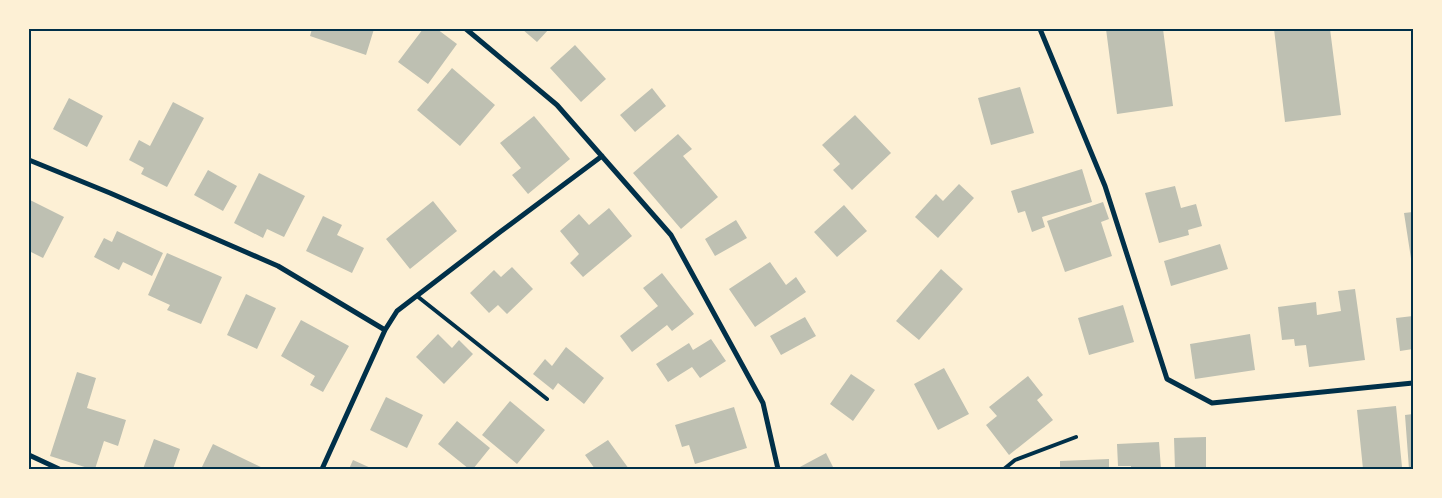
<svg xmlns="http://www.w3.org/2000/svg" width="1442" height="498" font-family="Inter,sans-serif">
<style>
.building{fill:#bec0b2}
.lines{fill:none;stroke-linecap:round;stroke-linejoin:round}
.service{stroke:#003049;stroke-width:4}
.minor{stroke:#003049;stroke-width:5}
.neatline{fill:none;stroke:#003049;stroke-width:2}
</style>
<rect width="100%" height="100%" fill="#fdf0d5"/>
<!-- building -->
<path class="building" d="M 312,29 L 374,29 L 366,55 L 310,36 Z
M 423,29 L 437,29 L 457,44 L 428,84 L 398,62 Z
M 522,29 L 549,29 L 537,42 Z
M 1106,29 L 1163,29 L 1173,106 L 1117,114 Z
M 1274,29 L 1330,29 L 1341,115 L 1285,122 Z
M 575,45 L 606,79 L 581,102 L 550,68 Z
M 452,68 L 495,105 L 460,146 L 417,110 Z
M 1020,87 L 1034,133 L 991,145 L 978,98 Z
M 652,88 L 666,106 L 635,132 L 620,115 Z
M 69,98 L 103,116 L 87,147 L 53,129 Z
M 173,102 L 204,118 L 167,187 L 141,174 L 144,168 L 129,160 L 139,140 L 150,146 Z
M 855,115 L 891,153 L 852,190 L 833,170 L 840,164 L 822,145 Z
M 534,116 L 570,159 L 528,194 L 512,175 L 521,168 L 500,143 Z
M 678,134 L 692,149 L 683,156 L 718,197 L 681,229 L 633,173 Z
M 1082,169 L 1092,202 L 1042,217 L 1045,227 L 1032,232 L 1025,211 L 1018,213 L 1011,191 Z
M 208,170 L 237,186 L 223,211 L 194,195 Z
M 259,173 L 305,196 L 284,237 L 267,229 L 263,238 L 234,223 Z
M 959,184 L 974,198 L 938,238 L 915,217 L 936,194 L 943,201 Z
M 1175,186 L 1181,208 L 1196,204 L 1202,226 L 1188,230 L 1189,235 L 1159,243 L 1145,193 Z
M 30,200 L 64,217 L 43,258 L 29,251 L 29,202 Z
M 433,201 L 457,231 L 410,269 L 386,239 Z
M 1103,202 L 1109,219 L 1101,222 L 1112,256 L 1065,272 L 1047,221 Z
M 844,205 L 867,231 L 837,257 L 814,232 Z
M 609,208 L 632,236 L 583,277 L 570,263 L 579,254 L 560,231 L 579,214 L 589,225 Z
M 1413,212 L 1413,265 L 1412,265 L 1404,213 Z
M 323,216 L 342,225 L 337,235 L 364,248 L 352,273 L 306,251 Z
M 736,220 L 747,238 L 715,256 L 705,239 Z
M 117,231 L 163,253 L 152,276 L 123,262 L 119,270 L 94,257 L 104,238 L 112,242 Z
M 1220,244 L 1228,269 L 1171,286 L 1164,261 Z
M 167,253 L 222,277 L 201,324 L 167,310 L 170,305 L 148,295 Z
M 770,262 L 786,285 L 796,277 L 806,292 L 755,327 L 729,289 Z
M 512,267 L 533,289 L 507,314 L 498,305 L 489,313 L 470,293 L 494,270 L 501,277 Z
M 941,269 L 963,289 L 919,340 L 896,321 Z
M 662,273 L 694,314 L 672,331 L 667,325 L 632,352 L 620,336 L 658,306 L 643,288 Z
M 1355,289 L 1365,360 L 1309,367 L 1306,345 L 1295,346 L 1294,339 L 1282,340 L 1278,307 L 1316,302 L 1317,315 L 1341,311 L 1338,291 Z
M 246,294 L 276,308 L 257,349 L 227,335 Z
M 1123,305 L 1134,342 L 1089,355 L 1078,318 Z
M 1413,316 L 1413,349 L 1400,351 L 1396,318 Z
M 805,317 L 816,336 L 781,355 L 770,336 Z
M 301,320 L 349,346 L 323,392 L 310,385 L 315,376 L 281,356 Z
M 438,334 L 452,348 L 459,340 L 473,354 L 444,384 L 416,357 Z
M 1250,334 L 1255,370 L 1195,379 L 1190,344 Z
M 711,339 L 726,361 L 700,378 L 692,367 L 668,382 L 656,364 L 689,343 L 693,350 Z
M 566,347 L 604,378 L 584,404 L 558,383 L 553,390 L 533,374 L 545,359 L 552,366 Z
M 944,368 L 969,414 L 938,430 L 914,384 Z
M 77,372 L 96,378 L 87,408 L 126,420 L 118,446 L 104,441 L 95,469 L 91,469 L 50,456 Z
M 851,374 L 875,390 L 853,421 L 830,404 Z
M 1028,376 L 1043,395 L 1037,400 L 1053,420 L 1009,455 L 986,425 L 997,416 L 989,407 Z
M 386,397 L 423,415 L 407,448 L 370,430 Z
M 510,401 L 545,430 L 517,464 L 482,435 Z
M 1396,406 L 1402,467 L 1363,469 L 1357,410 Z
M 734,407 L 747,448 L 695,464 L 689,445 L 682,447 L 675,425 Z
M 1413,414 L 1413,469 L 1409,469 L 1405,415 Z
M 457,421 L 490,448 L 473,469 L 469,469 L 438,444 Z
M 1206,437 L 1206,469 L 1175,469 L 1174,438 Z
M 154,439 L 180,449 L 173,469 L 143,469 Z
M 608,440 L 629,469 L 595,469 L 585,455 Z
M 1159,442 L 1161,469 L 1131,469 L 1131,466 L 1118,466 L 1117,444 Z
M 213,444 L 265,469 L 201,469 Z
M 826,453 L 834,469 L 799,469 L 798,468 Z
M 1109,459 L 1109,469 L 1060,469 L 1060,461 Z
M 353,460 L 373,469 L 349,469 Z"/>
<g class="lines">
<!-- service -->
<path class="service" d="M 417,296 L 547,399
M 1004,469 L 1015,460 L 1076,437"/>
<!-- minor -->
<path class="minor" d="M 466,29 L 557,105 L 671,235 L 763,403 L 778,469
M 1040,29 L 1105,186 L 1167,379 L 1212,403 L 1413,383
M 29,160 L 110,193 L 278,266 L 385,330
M 29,455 L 59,469
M 322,469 L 385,330 L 397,311 L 500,232 L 602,156"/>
</g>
<!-- border -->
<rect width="1442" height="498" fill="none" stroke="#fdf0d5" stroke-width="60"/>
<rect x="30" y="30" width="1382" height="438" class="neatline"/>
</svg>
